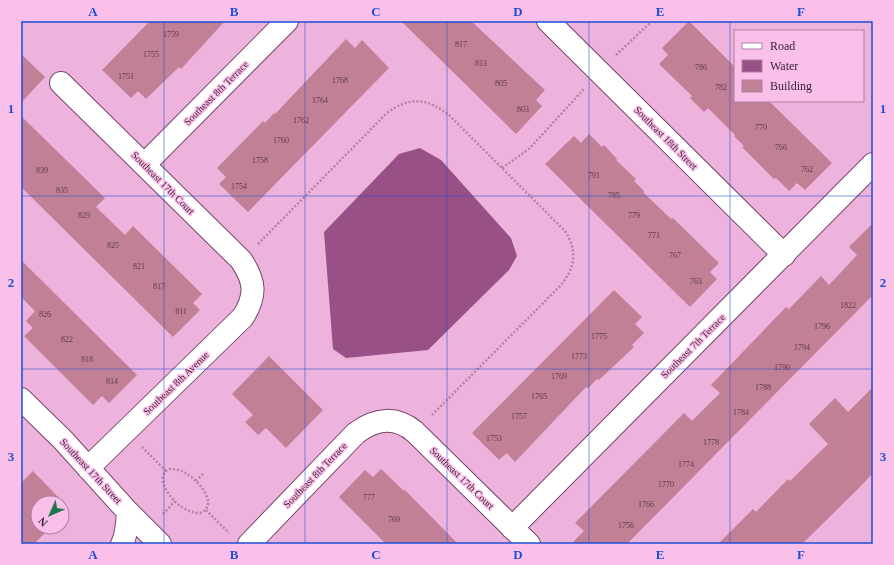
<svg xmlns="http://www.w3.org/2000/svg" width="894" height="565" font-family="'Times New Roman',serif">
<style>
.water{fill:#995086}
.building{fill:#c28097}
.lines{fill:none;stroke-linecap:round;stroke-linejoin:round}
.minor-casing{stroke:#774569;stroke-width:24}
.path{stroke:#b384a5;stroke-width:2.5;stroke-dasharray:2 2;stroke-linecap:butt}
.minor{stroke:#fff;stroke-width:22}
.grid{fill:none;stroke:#1d4ed8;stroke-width:1;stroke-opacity:0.55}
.labels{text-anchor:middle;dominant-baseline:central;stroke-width:3;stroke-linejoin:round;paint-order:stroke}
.number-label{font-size:8px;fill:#5b3a4c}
.street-label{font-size:10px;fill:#392233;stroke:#fbc0e9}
.neatline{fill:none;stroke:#1d4ed8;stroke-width:1.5}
.grid-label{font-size:13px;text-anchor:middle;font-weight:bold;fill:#1d4ed8}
</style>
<rect width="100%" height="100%" fill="#edb3dc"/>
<!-- water -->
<path class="water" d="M 420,148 L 441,160 L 511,238 L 517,256 L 509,270 L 428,350 L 346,358 L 333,349 L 324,232 L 399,154 Z"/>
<!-- building -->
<path class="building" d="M 150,21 L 225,21 L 181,69 L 179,67 L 146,99 L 138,91 L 131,98 L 102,70 Z
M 401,21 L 471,21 L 545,90 L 536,100 L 542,106 L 516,134 Z
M 689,21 L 735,67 L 735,101 L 769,101 L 832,163 L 805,190 L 797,183 L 789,191 L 776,178 L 774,179 L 742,147 L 744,146 L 734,136 L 735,135 L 708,108 L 704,112 L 690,98 L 692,96 L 659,64 L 668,55 L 662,48 Z
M 346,39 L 355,48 L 362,40 L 389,68 L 248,212 L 219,184 L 226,177 L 217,168 L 263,121 L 265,123 L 274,113 L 275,114 Z
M 21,54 L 45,77 L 21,103 Z
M 21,116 L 105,198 L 96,207 L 125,235 L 133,226 L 202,294 L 193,303 L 200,310 L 173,337 L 21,187 Z
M 589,134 L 602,147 L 604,145 L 617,159 L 616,160 L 636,179 L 634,181 L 644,191 L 643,192 L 671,219 L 673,218 L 719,263 L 710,272 L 717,279 L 690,307 L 545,164 L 574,136 L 581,143 Z
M 873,223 L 873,295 L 627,544 L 571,544 L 584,531 L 575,523 L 684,413 L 692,421 L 720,393 L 711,385 L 786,307 L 789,309 L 821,276 L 829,285 L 857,255 L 849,247 Z
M 21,260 L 137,375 L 109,403 L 102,396 L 93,405 L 24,336 L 33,328 L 26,321 L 35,311 L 21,297 Z
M 614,290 L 642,317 L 635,324 L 644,333 L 632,345 L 634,347 L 599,380 L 597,379 L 588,388 L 586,387 L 515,462 L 507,453 L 499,460 L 472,433 Z
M 269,356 L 323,410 L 286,448 L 266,428 L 258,435 L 245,422 L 253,415 L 232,394 Z
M 873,387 L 873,473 L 859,488 L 802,544 L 718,544 L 753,509 L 756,512 L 788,479 L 790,481 L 828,444 L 809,424 L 835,398 L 848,412 Z
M 381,469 L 404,491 L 405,490 L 458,544 L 386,544 L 339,497 L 365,470 L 373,477 Z
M 33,471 L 60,499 L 56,503 L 38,503 L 38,527 L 51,527 L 34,544 L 21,544 L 21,483 Z"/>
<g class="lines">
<!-- minor casing -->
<g class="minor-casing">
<path id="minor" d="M 548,21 L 784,255
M 61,83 L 241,260 C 255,281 257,295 243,317 L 88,468
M 145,164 L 287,21
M 21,399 L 63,440 L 128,512 L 160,544
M 512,528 L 873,164
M 122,544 C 127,535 127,522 128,512
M 249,544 L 356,433 C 376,418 396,416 415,432 L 529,544"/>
</g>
<!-- path -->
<path class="path" d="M 616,55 L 652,21
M 502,168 L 529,149 L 584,89
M 258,244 L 387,113 C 410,96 428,98 450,116 L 565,231 C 578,251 575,269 560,286 L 432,415
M 142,447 L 166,471
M 169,469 C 175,469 181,470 187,474 C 198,480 220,505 200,513 C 194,513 188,511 182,507 C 172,501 153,478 169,469 Z
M 196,481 L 204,473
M 206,510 L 229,533
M 163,514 L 175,501"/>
<!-- minor -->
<use href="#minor" class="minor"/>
</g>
<!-- grid -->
<path class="grid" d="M 164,21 L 164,544M 305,21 L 305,544M 447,21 L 447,544M 589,21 L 589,544M 730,21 L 730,544M 21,196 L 873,196M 21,369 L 873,369"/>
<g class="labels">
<!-- number labels -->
<g class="number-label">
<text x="171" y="34">1759</text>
<text x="461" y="44">817</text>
<text x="151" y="54">1755</text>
<text x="481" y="63">813</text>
<text x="701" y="67">786</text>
<text x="126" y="76">1751</text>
<text x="340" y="80">1768</text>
<text x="501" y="83">805</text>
<text x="721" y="87">782</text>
<text x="320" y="100">1764</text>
<text x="523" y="109">803</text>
<text x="301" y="120">1762</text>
<text x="761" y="127">770</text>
<text x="281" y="140">1760</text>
<text x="781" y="147">766</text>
<text x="260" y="160">1758</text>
<text x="807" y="169">762</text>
<text x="42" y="170">839</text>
<text x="594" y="175">791</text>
<text x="239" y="186">1754</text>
<text x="62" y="190">835</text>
<text x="614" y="195">785</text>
<text x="84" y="215">829</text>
<text x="634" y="215">779</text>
<text x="654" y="235">771</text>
<text x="113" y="245">825</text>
<text x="675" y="255">767</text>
<text x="139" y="266">821</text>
<text x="696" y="281">763</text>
<text x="159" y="286">817</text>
<text x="848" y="305">1822</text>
<text x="181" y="311">811</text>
<text x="45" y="314">826</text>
<text x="822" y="326">1796</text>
<text x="599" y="336">1775</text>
<text x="67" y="339">822</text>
<text x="802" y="347">1794</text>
<text x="579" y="356">1773</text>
<text x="87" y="359">818</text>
<text x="782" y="367">1790</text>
<text x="559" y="376">1769</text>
<text x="112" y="381">814</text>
<text x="763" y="387">1788</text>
<text x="539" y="396">1765</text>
<text x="741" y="412">1784</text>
<text x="519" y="416">1757</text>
<text x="494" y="438">1753</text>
<text x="711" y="442">1778</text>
<text x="686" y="464">1774</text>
<text x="666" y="484">1770</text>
<text x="369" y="497">777</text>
<text x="646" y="504">1766</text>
<text x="394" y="519">769</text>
<text x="626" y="525">1756</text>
</g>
<!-- street labels -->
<g class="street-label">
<text transform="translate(216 93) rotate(-45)">Southeast 8th Terrace</text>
<text transform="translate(666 138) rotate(45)">Southeast 18th Street</text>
<text transform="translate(163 183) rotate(45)">Southeast 17th Court</text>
<text transform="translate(693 346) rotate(-45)">Southeast 7th Terrace</text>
<text transform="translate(176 383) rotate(-44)">Southeast 8th Avenue</text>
<text transform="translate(91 471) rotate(47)">Southeast 17th Street</text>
<text transform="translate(315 475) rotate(-46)">Southeast 8th Terrace</text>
<text transform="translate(462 478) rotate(44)">Southeast 17th Court</text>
</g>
</g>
<!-- border -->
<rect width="894" height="565" fill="none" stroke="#fbc0e9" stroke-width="44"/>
<!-- legend -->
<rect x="734" y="30" width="130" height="72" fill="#fbc0e9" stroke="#ad81a0"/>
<rect x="742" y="43" width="20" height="6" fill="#ffffff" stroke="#ad81a0"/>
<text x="770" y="50" font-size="12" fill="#392233">Road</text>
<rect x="742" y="60" width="20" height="12" fill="#995086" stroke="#ad81a0"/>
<text x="770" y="70" font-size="12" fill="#392233">Water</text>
<rect x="742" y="80" width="20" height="12" fill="#c28097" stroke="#ad81a0"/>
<text x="770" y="90" font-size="12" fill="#392233">Building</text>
<!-- north arrow -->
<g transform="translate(50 515) rotate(225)"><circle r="19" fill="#fbc0e9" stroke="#ad81a0"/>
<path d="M0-3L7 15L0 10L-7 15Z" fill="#1c774c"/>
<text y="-6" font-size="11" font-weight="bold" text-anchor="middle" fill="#392233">N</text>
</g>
<rect x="22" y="22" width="850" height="521" class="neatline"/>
<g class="grid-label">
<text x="93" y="16">A</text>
<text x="234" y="16">B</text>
<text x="376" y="16">C</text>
<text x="518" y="16">D</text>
<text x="660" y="16">E</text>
<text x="801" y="16">F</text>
<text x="11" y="113">1</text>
<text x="883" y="113">1</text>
<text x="11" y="287">2</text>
<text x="883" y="287">2</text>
<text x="11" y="461">3</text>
<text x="883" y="461">3</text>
<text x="93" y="559">A</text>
<text x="234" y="559">B</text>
<text x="376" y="559">C</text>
<text x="518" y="559">D</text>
<text x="660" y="559">E</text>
<text x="801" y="559">F</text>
</g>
</svg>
